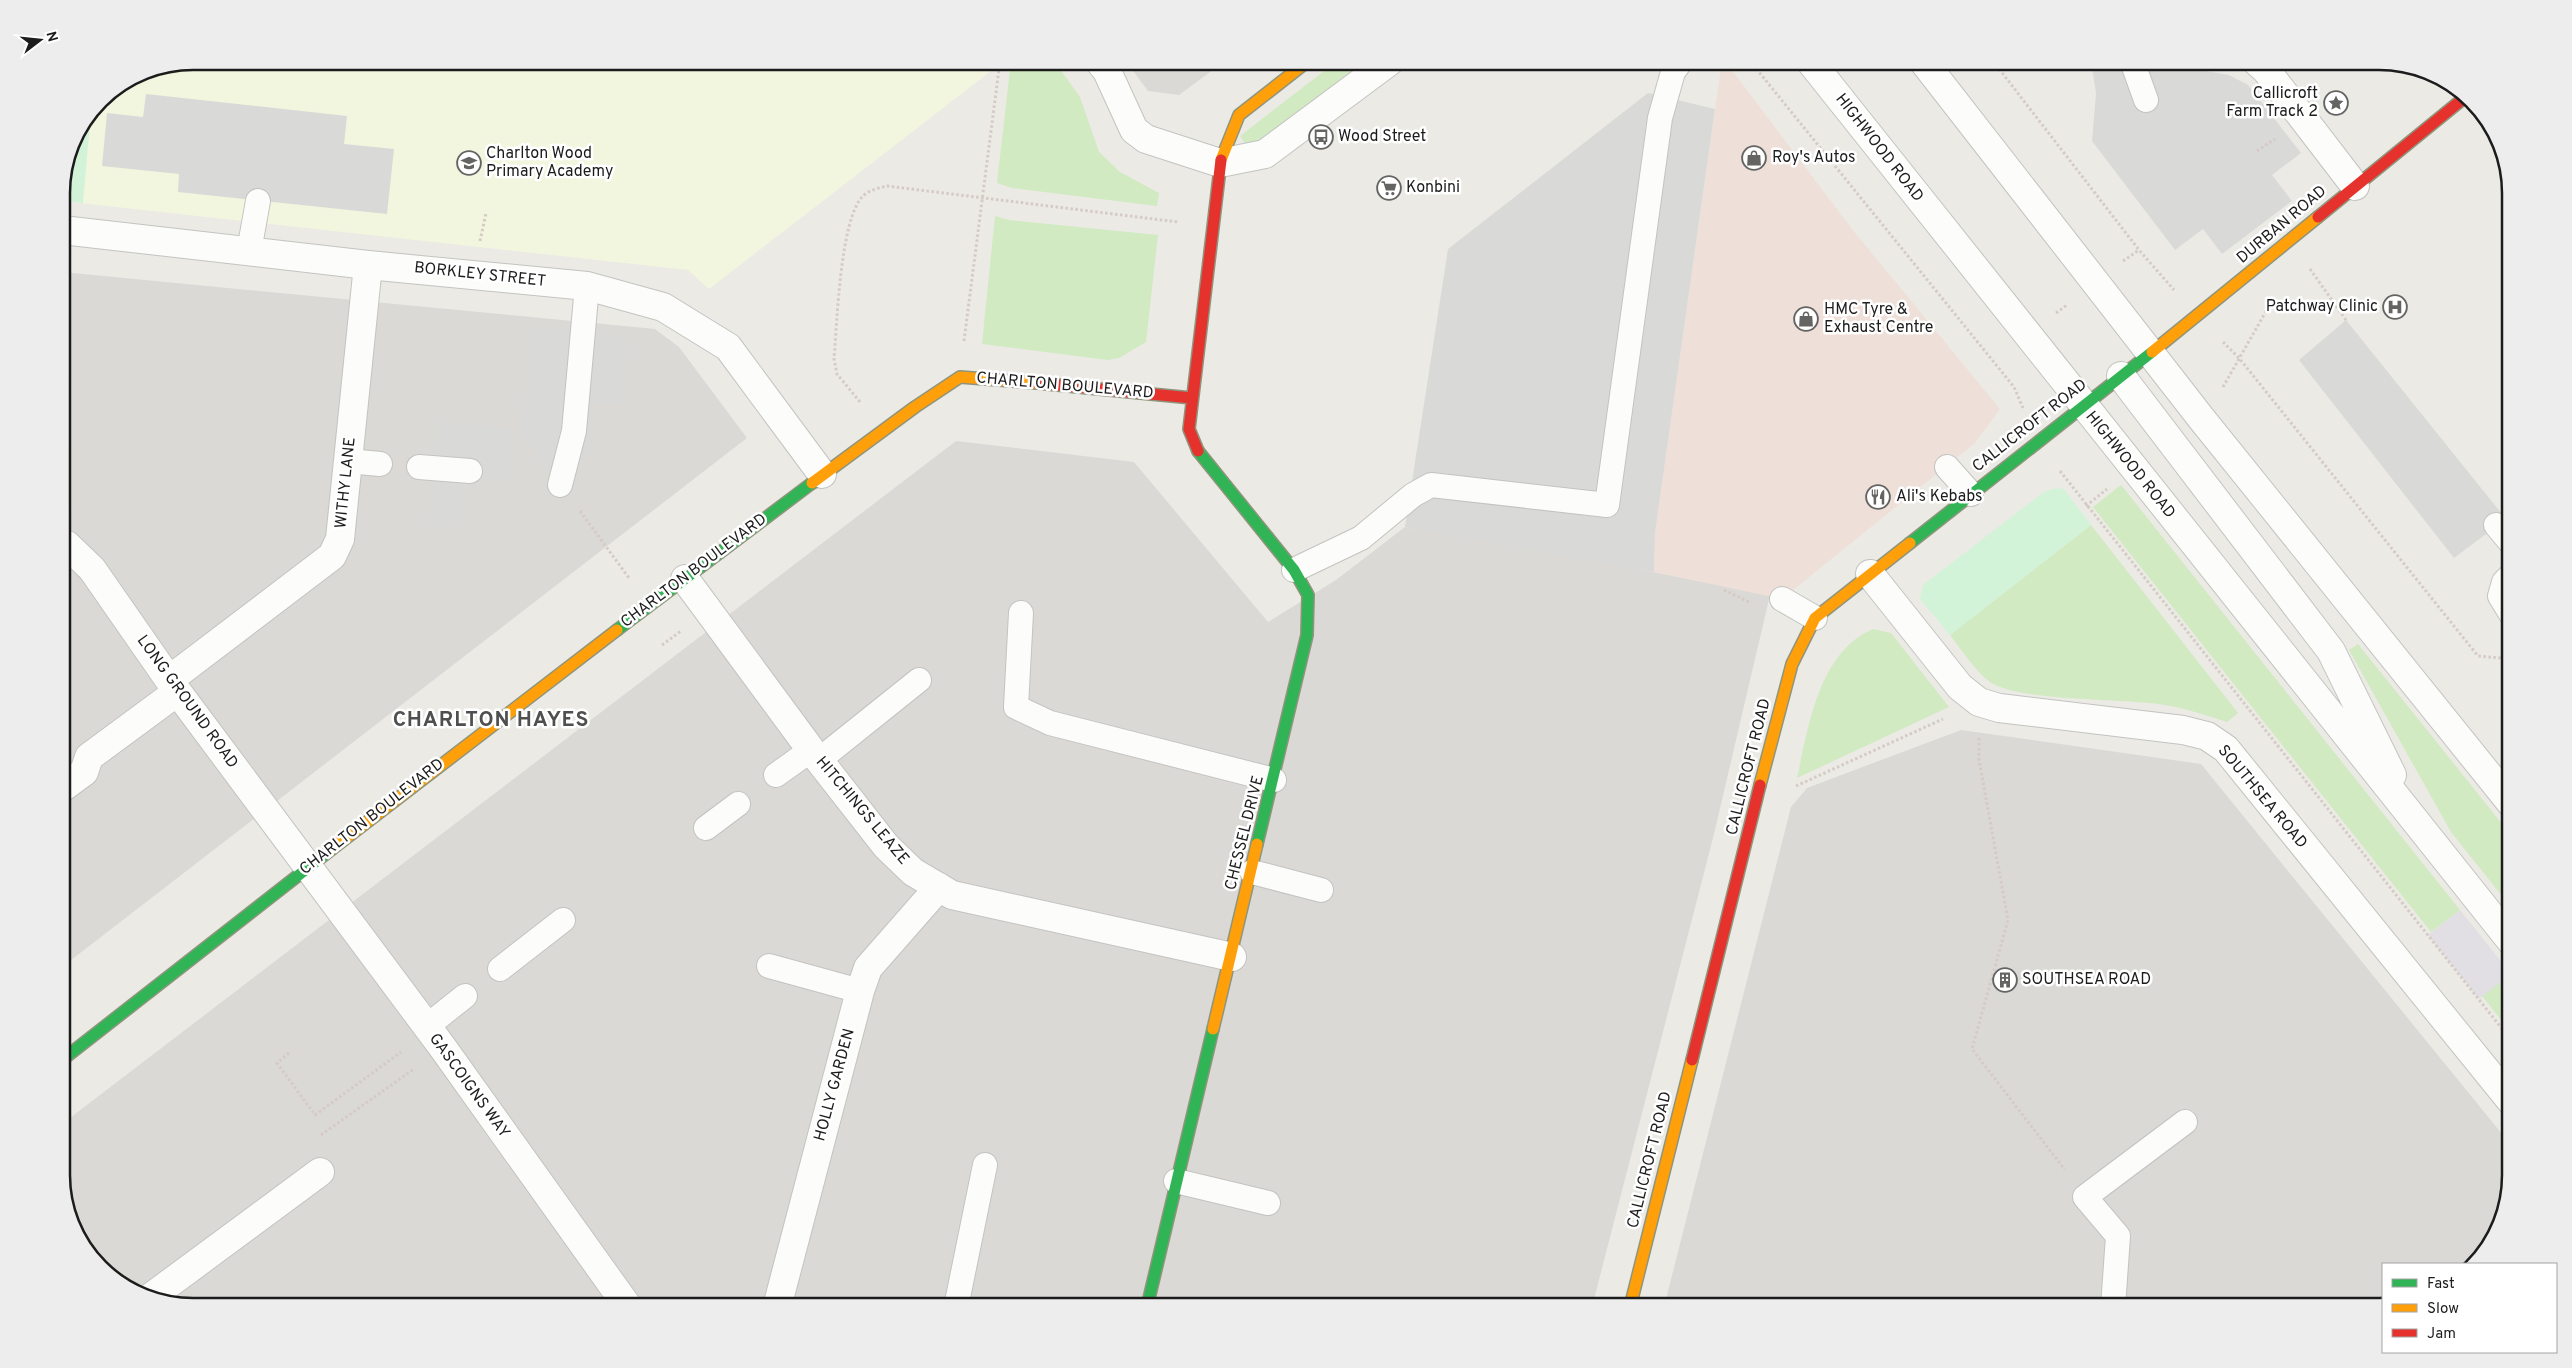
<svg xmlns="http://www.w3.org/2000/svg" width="2572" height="1368" font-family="Overpass,sans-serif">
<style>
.residential{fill:#dad9d6}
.commercial{fill:#eee0d9}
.education{fill:#f2f6df}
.grass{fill:#d1eac2}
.park{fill:#d2f3d8}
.parking{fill:#d9d9d7}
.plaza{fill:#e1dfe4}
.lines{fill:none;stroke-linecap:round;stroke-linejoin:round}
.lane-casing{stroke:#c3c3c1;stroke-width:26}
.street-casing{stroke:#c3c3c1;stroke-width:30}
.fast-casing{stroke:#8f957d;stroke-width:14}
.slow-casing{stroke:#8f957d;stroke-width:14}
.jam-casing{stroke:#8f957d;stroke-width:14}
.path{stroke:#d6cac5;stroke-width:3;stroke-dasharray:2.5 2.5;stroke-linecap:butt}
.lane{stroke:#fcfcfb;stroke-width:24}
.street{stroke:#fcfcfb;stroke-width:28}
.fast{stroke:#30b455;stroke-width:11}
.slow{stroke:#ff9f0a;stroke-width:11}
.jam{stroke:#e5322d;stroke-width:11}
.labels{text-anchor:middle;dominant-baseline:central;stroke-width:5;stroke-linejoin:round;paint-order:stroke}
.poi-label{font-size:16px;fill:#1c1c1c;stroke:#fff;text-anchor:start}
.street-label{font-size:16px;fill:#1c1c1c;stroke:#fff}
.district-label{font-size:21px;font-weight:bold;letter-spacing:1px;fill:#4f4f4f;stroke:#fff}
.rim{fill:none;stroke:#1c1c1c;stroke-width:2.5}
</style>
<rect width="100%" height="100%" fill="#ebeae5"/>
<!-- residential -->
<path class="residential" d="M 1126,61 L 1225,61 L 1179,95 L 1148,91 Z
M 62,272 L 655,329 L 679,347 L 747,438 L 62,967 Z
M 956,441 L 1134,462 L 1268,622 L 1336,580 L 1405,527 L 1542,550 L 1770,595 L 1714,834 L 1592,1307 L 193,1307 L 134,1293 L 84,1249 L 62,1184 L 62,1124 Z
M 1961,730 L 2201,764 L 2511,1145 L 2511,1175 L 2497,1234 L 2470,1264 L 2383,1264 L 2383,1306 L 2379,1307 L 1664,1307 L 1791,807 L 1807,788 Z"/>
<!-- commercial -->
<path class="commercial" d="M 1722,61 L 1725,61 L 1852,229 L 2000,409 L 1975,443 L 1782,599 L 1654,572 L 1655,533 Z"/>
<!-- education -->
<path class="education" d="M 193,61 L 992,61 L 991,71 L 709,289 L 688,270 L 62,201 L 62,184 L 71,142 L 100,100 L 143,71 Z"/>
<!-- grass -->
<path class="grass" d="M 1011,61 L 1054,61 L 1080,97 L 1099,152 L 1120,172 L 1159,193 L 1157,206 L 1012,188 L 997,183 Z
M 1337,61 L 1365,61 L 1249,149 L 1240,136 Z
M 995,216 L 1009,220 L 1158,235 L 1146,342 L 1119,358 L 1108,360 L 982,344 Z
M 2121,485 L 2460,910 L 2431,932 L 2093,507 Z
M 2091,525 L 2238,713 L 2227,722 C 2202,714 2176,705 2149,703 C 2115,699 2015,700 1990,682 C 1975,671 1962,650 1950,635 Z
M 1873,629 L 1891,633 L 1949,707 L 1797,778 C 1809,726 1818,653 1873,629 Z
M 2358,644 L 2511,835 L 2511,907 L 2451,832 L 2349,650 Z
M 2511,974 L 2511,1032 L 2482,996 Z"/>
<!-- park -->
<path class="park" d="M 91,112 L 83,203 L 62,201 L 62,184 L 71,142 Z
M 2056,488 L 2064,489 L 2091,525 L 1950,635 L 1920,599 L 1923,585 L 2044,492 Z"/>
<!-- parking -->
<path class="parking" d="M 2091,61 L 2146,61 L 2229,75 L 2248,85 L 2301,153 L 2272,175 L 2292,201 L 2222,254 L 2203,229 L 2175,250 L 2092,141 L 2096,93 Z
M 1648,93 L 1715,109 L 1655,533 L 1654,572 L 1405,527 L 1448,249 Z
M 146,94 L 347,116 L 344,144 L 394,149 L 387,214 L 178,192 L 179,174 L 102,166 L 107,113 L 143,117 Z
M 2346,320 L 2506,519 L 2454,558 L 2299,360 Z
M 533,328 L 628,340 L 623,404 L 591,403 L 590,456 L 560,485 L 520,434 Z
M 438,421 L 513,429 L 508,482 L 479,479 L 463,490 L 459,527 L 428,525 Z"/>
<!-- plaza -->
<path class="plaza" d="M 2460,910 L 2511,974 L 2479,999 L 2428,935 Z"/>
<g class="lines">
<!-- lane casing -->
<g class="lane-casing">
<path id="lane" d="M 2132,61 L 2146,100
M 249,251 L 258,201
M 348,461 L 380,464
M 419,467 L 470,471
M 1947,467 L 1971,494
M 560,485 L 574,431 L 587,286
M 2496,525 L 2511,543
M 1294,570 L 1361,538 L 1413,495 L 1431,485 L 1607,505 L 1660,118 L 1673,72 L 1681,61
M 2511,575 L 2504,582 L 2500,596 L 2511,614
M 1782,599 L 1815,618
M 1021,613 L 1016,707 L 1050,723 L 1274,780
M 819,760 L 919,680
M 776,775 L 811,750
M 706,828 L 738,804
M 1252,872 L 1321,890
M 769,966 L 860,991
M 500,969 L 563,920
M 426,1027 L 465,996
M 1176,1181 L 1268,1203
M 956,1307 L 985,1165
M 2113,1307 L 2118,1236 L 2085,1197 L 2185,1122"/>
</g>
<!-- street casing -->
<g class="street-casing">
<path id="street" d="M 1099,61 L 1107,71 L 1134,130 L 1146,139 L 1220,163 L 1265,154 L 1390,61
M 1810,61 L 2511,941
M 1923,61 L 2201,418 L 2511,803
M 2256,61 L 2266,70 L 2355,186
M 62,230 L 368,265 L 587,286 L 663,307 L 728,347 L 822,474
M 2121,376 L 2331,651 L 2392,775
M 62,544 L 67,545 L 92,569 L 174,687 L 443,1048 L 628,1307
M 1870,574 L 1960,687 L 1979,702 L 1999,708 L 2183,730 L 2207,736 L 2226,749 L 2511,1101
M 685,579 L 811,750 L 886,846 L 913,872 L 952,895 L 1232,957
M 169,680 L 332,556 L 340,539 L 368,265
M 62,788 L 84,772 L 89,757 L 177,692
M 151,1297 L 320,1172
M 777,1307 L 860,991 L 868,968 L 939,887"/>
</g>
<!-- fast casing -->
<g class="fast-casing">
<path id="fast" d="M 1198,451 L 1294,570 L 1308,595 L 1307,635 L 1257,844
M 1910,543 L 2152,352
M 617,630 L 812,483
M 62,1060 L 332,849
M 1147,1307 L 1213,1029"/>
</g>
<!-- slow casing -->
<g class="slow-casing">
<path id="slow" d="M 1221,160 L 1239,115 L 1308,61
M 2152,352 L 2318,217
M 812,483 L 915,407 L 960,377 L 1037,383
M 1760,785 L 1792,664 L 1815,618 L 1910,543
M 332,849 L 617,630
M 1213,1029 L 1257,844
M 1630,1307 L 1692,1060"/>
</g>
<!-- jam casing -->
<g class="jam-casing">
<path id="jam" d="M 2318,217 L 2464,98
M 1037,383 L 1192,398
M 1198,451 L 1189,429 L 1221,160
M 1692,1060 L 1760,785"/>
</g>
<!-- path -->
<path class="path" d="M 1750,61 L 2014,387 L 2023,408
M 1993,61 L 2139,250 L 2174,290
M 2257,151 L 2275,139
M 480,241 L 486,213
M 2123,261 L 2139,250
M 2310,269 L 2346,320
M 2056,313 L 2067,305
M 964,341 L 1000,61
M 2223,342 L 2239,358 L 2478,656 L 2511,659
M 2223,387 L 2269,306
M 860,402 L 837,374 L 834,359 C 837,325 840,218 863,196 C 869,190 879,188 887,186 L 1178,222
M 2060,471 L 2511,1040
M 2086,506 L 2107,489
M 580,511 L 629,578
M 1724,590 L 1749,602
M 662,645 L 681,631
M 1979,738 L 1979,760 L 2008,920 L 1972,1049 L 2065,1170
M 1796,786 L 1943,719
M 289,1053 L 277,1063 L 315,1115 L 401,1052
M 321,1135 L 414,1069"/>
<!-- lane -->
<use href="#lane" class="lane"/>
<!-- street -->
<use href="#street" class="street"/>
<!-- fast -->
<use href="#fast" class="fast"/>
<!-- slow -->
<use href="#slow" class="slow"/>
<!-- jam -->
<use href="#jam" class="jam"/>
</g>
<!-- icons -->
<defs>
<g id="sight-ring" transform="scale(1.25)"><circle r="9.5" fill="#fff" stroke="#646462" stroke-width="1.5"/><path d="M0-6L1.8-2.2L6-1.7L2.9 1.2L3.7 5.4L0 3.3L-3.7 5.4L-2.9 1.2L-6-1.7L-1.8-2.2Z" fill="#646462"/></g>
<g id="bus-ring" transform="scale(1.25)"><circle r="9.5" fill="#fff" stroke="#646462" stroke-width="1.5"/><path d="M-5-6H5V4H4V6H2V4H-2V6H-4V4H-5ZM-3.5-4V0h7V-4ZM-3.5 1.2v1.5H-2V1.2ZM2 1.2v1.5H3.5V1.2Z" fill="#646462"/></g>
<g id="shop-ring" transform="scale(1.25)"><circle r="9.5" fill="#fff" stroke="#646462" stroke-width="1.5"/><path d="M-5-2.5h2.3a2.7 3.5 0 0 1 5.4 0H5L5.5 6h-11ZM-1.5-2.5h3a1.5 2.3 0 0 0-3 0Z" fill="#646462"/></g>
<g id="school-ring" transform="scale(1.25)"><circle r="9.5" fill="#fff" stroke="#646462" stroke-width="1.5"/><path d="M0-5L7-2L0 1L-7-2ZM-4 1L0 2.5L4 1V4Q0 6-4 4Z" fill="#646462"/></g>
<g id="supermarket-ring" transform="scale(1.25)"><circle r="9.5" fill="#fff" stroke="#646462" stroke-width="1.5"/><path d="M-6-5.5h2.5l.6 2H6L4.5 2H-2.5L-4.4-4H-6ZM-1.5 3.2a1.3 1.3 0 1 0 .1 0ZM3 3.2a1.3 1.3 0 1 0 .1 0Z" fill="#646462"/></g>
<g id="hospital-ring" transform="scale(1.25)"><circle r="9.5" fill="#fff" stroke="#646462" stroke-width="1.5"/><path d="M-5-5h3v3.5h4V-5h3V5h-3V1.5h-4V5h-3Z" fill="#646462"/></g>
<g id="restaurant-ring" transform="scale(1.25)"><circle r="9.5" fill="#fff" stroke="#646462" stroke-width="1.5"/><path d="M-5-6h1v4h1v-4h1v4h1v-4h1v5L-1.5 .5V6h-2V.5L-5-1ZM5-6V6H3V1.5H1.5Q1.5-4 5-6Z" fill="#646462"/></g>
<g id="building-ring" transform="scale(1.25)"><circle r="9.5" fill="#fff" stroke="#646462" stroke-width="1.5"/><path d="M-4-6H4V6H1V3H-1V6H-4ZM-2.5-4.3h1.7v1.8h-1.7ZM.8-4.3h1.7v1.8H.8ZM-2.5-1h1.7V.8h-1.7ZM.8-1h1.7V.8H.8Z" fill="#646462"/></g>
</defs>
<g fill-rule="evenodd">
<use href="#sight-ring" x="2336" y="103"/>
<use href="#bus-ring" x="1321" y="137"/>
<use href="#shop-ring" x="1754" y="158"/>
<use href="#school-ring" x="469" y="163"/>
<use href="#supermarket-ring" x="1389" y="188"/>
<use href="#hospital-ring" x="2395" y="307"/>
<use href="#shop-ring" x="1806" y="319"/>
<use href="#restaurant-ring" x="1878" y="497"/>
<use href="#building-ring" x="2005" y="980"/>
</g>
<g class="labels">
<!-- poi labels -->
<g class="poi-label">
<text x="2318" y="94" text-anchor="end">Callicroft<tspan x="2318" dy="18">Farm Track 2</tspan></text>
<text x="1338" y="137">Wood Street</text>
<text x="486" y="154">Charlton Wood<tspan x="486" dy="18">Primary Academy</tspan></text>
<text x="1772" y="158">Roy's Autos</text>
<text x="1406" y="188">Konbini</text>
<text x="2378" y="307" text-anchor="end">Patchway Clinic</text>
<text x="1824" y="310">HMC Tyre &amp;<tspan x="1824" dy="18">Exhaust Centre</tspan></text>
<text x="1896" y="497">Ali's Kebabs</text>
<text x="2022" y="980">SOUTHSEA ROAD</text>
</g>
<!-- street labels -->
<g class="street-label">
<text transform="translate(1879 148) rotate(52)">HIGHWOOD ROAD</text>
<text transform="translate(2282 225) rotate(-40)">DURBAN ROAD</text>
<text transform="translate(480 275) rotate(6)">BORKLEY STREET</text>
<text transform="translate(1065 386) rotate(5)">CHARLTON BOULEVARD</text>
<text transform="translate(2030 426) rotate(-38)">CALLICROFT ROAD</text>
<text transform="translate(2130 465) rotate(51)">HIGHWOOD ROAD</text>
<text transform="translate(346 483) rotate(-84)">WITHY LANE</text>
<text transform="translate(694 571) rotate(-37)">CHARLTON BOULEVARD</text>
<text transform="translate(187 702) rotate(54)">LONG GROUND ROAD</text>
<text transform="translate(1749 767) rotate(-76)">CALLICROFT ROAD</text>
<text transform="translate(2262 797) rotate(50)">SOUTHSEA ROAD</text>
<text transform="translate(862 811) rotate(50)">HITCHINGS LEAZE</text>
<text transform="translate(372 817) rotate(-38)">CHARLTON BOULEVARD</text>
<text transform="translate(1245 833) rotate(-76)">CHESSEL DRIVE</text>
<text transform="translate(835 1085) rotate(-75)">HOLLY GARDEN</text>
<text transform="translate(469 1086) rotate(54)">GASCOIGNS WAY</text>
<text transform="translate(1650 1160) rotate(-76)">CALLICROFT ROAD</text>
</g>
<!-- district labels -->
<g class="district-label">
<text x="491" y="720">CHARLTON HAYES</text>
</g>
</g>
<!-- crop -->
<path d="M0 0H2572V1368H0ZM193 70H2379A123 123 0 0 1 2502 193V1175A123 123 0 0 1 2379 1298H193A123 123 0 0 1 70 1175V193A123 123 0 0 1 193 70Z" fill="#ededed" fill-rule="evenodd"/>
<path class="rim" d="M193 70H2379A123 123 0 0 1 2502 193V1175A123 123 0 0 1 2379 1298H193A123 123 0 0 1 70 1175V193A123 123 0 0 1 193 70Z"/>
<!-- legend -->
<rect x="2382" y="1263" width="175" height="90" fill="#ffffff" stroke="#a4a4a4"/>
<rect x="2392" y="1279" width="25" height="8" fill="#30b455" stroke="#a4a4a4"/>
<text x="2427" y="1288" font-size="15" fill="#1c1c1c">Fast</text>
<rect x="2392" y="1304" width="25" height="8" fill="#ff9f0a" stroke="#a4a4a4"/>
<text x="2427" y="1313" font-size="15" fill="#1c1c1c">Slow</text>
<rect x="2392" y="1329" width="25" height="8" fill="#e5322d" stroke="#a4a4a4"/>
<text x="2427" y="1338" font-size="15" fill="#1c1c1c">Jam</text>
<!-- north arrow -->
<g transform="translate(40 40) rotate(74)" stroke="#ffffff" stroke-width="4" paint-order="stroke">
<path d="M0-4L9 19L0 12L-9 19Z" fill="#1c1c1c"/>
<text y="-8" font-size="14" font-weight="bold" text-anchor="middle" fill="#1c1c1c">N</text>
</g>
</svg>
